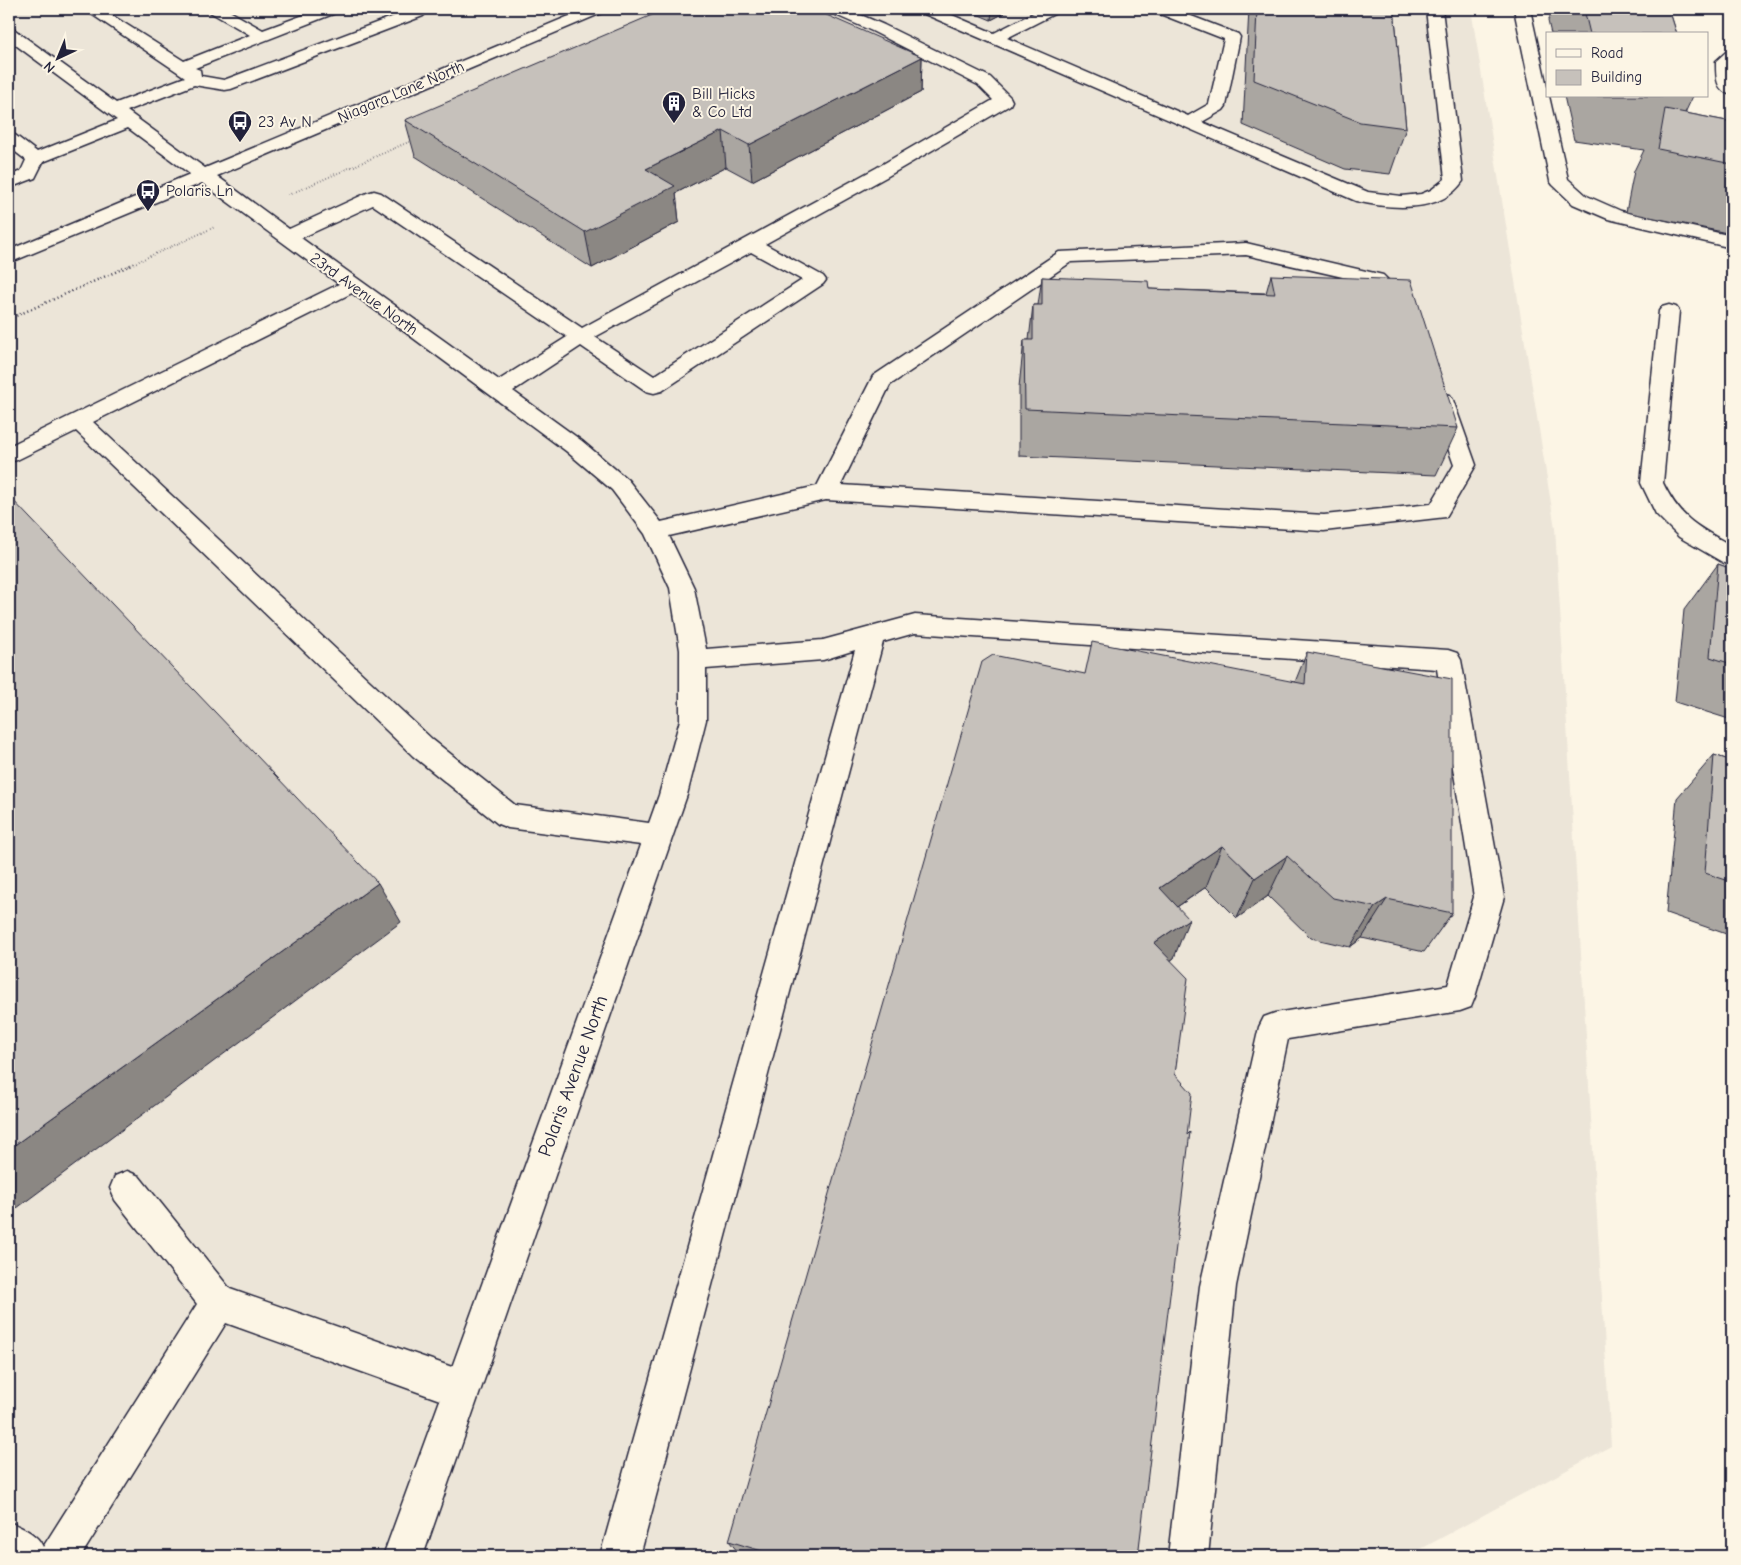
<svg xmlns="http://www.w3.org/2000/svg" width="1741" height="1565" font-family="'Comic Neue',sans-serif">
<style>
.built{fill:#ece5d8}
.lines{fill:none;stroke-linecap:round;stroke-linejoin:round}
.minor-casing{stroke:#22223b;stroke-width:3}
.path-far1{stroke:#22223b;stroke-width:2;stroke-dasharray:0.5 2.5;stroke-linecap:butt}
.path{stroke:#22223b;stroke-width:2.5;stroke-dasharray:1 3;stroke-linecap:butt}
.minor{fill:#fcf5e5;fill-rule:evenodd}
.wall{fill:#aaa6a1;stroke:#22223b}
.shaded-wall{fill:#8b8783;stroke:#22223b}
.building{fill:#c6c1bb;stroke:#22223b}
.labels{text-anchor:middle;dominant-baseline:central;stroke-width:4;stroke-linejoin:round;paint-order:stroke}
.far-street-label{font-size:16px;fill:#22223b;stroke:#fcf5e5}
.far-poi-label{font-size:16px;fill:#22223b;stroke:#fcf5e5;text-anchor:start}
.street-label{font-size:19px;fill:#22223b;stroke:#fcf5e5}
</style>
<rect width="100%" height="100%" fill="#fcf5e5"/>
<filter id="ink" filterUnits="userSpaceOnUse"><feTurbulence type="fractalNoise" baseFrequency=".02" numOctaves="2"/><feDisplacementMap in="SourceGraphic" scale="10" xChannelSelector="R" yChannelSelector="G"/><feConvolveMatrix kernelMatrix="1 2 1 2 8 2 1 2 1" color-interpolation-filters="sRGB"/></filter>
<g filter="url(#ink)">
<!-- built -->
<path class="built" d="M 9,9 L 1471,9 L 1555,528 L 1611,1446 L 1408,1556 L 9,1556 Z"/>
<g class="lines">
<!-- minor casing -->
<g class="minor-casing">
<path id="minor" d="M 84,9 L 102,9 L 184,61 L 250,35 L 210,12 L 207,9 L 226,9 L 263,30 L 320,9 L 341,9 L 338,12 L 195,68 L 200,70 L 201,76 L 224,80 L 413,9 L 430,9 L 423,16 L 231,89 L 225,90 L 194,85 L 127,111 L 205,168 L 586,9 L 607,9 L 604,12 L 217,176 L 289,229 L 367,193 L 374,191 L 381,193 L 582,328 L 876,168 L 993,100 L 978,85 L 872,31 L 829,12 L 826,9 L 847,9 L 884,25 L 990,77 L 1010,97 L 1012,101 L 1010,105 L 888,176 L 765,244 L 823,276 L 826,280 L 823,284 L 662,391 L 654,393 L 646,391 L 581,346 L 513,391 L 582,441 L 628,480 L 661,522 L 817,486 L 873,376 L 1059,252 L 1246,243 L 1383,275 L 1408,300 L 1411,304 L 1408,308 L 1401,310 L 1394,308 L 1369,283 L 1246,255 L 1071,262 L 890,385 L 841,485 L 1324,515 L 1431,504 L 1454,465 L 1431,400 L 1434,395 L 1442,393 L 1450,395 L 1453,400 L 1476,465 L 1446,517 L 1324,531 L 826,500 L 669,536 L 694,588 L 706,649 L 823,640 L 915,615 L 1448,650 L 1457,653 L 1461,660 L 1504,897 L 1475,997 L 1471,1007 L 1460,1011 L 1288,1039 L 1236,1286 L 1208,1556 L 1168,1556 L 1200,1286 L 1259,1027 L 1264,1017 L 1275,1013 L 1448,985 L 1474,897 L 1437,669 L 915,633 L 883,642 L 640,1556 L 600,1556 L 855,650 L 823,660 L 706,669 L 706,720 L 687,795 L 423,1556 L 383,1556 L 440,1400 L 226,1323 L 81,1556 L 9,1556 L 9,1522 C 21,1527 38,1534 43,1547 L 197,1304 L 115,1200 L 110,1188 L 115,1176 L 127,1171 L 139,1176 L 230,1289 L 452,1367 L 641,845 L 508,828 L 498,824 L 413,756 L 76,431 L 17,460 L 9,462 L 9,446 L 339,284 L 202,183 L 9,263 L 9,250 L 190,174 L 128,128 L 43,162 L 35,178 L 9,188 L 9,176 L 21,171 L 26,160 L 9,147 L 9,134 L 15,135 L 37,152 L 117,120 L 9,40 L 9,28 L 15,30 L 116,103 L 185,77 ZM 373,205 L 567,337 L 499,380 L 301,238 ZM 751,252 L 802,280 L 654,376 L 595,337 ZM 352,293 L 566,451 L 612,490 L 645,534 L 670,588 L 680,650 L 680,720 L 659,795 L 649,823 L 515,805 L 433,740 L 93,422 Z
M 917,9 L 938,9 L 994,33 L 1041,9 L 1061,9 L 1058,12 L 1007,38 L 1188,116 L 1209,104 L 1224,39 L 1155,12 L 1152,9 L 1173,9 L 1238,34 L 1240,37 L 1226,106 L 1223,110 L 1202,122 L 1368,192 L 1401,196 L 1421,194 L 1431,190 L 1445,179 L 1426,9 L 1442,9 L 1463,181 C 1441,214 1390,209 1356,201 L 920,12 Z
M 1514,9 L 1530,9 L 1547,87 L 1547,96 L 1549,96 L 1568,179 L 1587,196 L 1621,211 L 1732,236 L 1732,248 L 1608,219 L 1573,204 L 1553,185 L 1550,181 Z
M 1732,50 L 1732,95 C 1715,91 1716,76 1716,61 L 1726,52 Z
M 1669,305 L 1676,307 L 1679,311 L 1663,483 C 1681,520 1698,527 1732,546 L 1732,565 L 1724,563 L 1679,537 L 1656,514 L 1641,483 L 1659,311 L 1662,307 Z"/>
</g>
<!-- path-far1 -->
<path class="path-far1" d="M 288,195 L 413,140
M 128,266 L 215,227"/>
<!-- path -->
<path class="path" d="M 9,319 L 131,265"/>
<!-- minor -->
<use href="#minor" class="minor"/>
</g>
<!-- wall -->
<path class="wall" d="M 965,9 L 1012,9 L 991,20 Z
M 1249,9 L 1394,9 L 1406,128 L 1390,174 L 1345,169 L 1243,125 Z
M 1553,9 L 1669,9 L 1677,34 L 1551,34 L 1548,21 Z
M 922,57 L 921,92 L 752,181 L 726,167 L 676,193 L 679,222 L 592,268 L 415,156 L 405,120 Z
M 1564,96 L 1693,96 L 1685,113 L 1732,122 L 1732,234 L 1626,212 L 1634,171 L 1644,150 L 1574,140 Z
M 1271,275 L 1458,428 L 1436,475 L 1019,456 L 1019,387 L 1024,340 L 1029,340 L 1033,305 L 1038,305 L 1042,277 L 1149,289 L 1266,293 Z
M 1732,301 L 1732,490 L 1729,489 L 1730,305 Z
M 1718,564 L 1732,569 L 1732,720 L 1675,702 L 1684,610 Z
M 1307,652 L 1452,913 L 1424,952 L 1362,938 L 1350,947 L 1311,938 L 1268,896 L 1237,918 L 1206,887 L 1177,907 L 1174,958 L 1171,960 L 1175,1074 L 1138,1556 L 751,1556 L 738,1552 L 729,1541 L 1085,674 L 1295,682 Z
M 1714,755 L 1732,761 L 1732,936 L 1666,913 L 1677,798 Z"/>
<!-- shaded-wall -->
<path class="shaded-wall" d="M 992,9 L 1012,9 L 991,20 Z
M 922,57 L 921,92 L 752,181 L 749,145 Z
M 723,131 L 726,167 L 676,193 L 679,222 L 592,268 L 585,232 L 646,169 Z
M 1222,846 L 1206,887 L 1146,928 L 1160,888 Z
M 1287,856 L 1268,896 L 1237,918 L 1255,878 Z
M 378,883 L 401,922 L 9,1214 L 9,1149 Z
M 1387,899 L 1362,938 L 1350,947 L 1375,907 Z
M 1189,919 L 1174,958 L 1141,982 L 1154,943 Z"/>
<!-- building -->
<path class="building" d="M 666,9 L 813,9 L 922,57 L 749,145 L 723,131 L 646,169 L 675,186 L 585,232 L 405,120 Z
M 1257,9 L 1394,9 L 1406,128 L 1360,122 L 1254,80 Z
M 1584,9 L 1669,9 L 1677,34 L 1590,34 Z
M 1665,109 L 1732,122 L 1732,164 L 1658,149 Z
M 1271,275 L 1411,280 L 1458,428 L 1025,409 L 1024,340 L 1033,340 L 1033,305 L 1042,305 L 1042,277 L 1148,281 L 1149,289 L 1275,294 Z
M 9,496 L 378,883 L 9,1149 Z
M 1718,564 L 1732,569 L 1732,664 L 1710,657 Z
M 1092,642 L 1305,684 L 1307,652 L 1452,679 L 1452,913 L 1387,899 L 1375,907 L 1333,898 L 1287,856 L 1255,878 L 1222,846 L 1160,888 L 1189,919 L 1154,943 L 1188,978 L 1175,1074 L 1192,1093 L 1187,1135 L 1190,1132 L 1138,1556 L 778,1556 L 729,1541 L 982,662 L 993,655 L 1085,674 Z
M 1714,755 L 1732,761 L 1732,882 L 1705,873 Z"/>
</g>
<!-- icons -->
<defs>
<g id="building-pin" transform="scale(1.25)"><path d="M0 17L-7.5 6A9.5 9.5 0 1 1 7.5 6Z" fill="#22223b" stroke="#fcf5e5"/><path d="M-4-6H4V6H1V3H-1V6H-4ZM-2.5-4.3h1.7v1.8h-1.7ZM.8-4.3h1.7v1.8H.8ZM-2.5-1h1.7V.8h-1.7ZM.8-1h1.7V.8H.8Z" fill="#fff"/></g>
<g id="bus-pin" transform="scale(1.25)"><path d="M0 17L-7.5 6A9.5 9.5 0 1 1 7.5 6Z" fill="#22223b" stroke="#fcf5e5"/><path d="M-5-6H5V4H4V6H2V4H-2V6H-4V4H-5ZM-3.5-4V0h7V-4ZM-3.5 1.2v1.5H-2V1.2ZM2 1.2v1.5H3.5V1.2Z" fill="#fff"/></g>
</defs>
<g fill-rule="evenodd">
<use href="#building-pin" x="674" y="103"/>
<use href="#bus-pin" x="240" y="122"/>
<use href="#bus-pin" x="148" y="191"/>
</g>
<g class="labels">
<!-- far-street labels -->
<g class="far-street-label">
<text transform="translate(401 92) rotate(-23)">Niagara Lane North</text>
<text transform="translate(364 294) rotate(36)">23rd Avenue North</text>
</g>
<!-- far-poi labels -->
<g class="far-poi-label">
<text x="692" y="94">Bill Hicks<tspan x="692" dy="18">&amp; Co Ltd</tspan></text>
<text x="258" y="122">23 Av N</text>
<text x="166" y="191">Polaris Ln</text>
</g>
<!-- street labels -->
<g class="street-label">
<text transform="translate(573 1076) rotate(-70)">Polaris Avenue North</text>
</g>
</g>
<!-- margin -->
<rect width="1741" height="1565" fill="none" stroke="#fcf5e5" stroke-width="30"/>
<rect x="15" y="15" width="1711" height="1535" fill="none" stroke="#22223b" stroke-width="2" filter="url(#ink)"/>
<!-- legend -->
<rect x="1546" y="32" width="162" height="65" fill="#fcf5e5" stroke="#a5a1a1"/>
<rect x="1556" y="49" width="25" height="8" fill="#fcf5e5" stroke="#a5a1a1"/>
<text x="1591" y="58" font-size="15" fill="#22223b">Road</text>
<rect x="1556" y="70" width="25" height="15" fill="#c6c1bb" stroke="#a5a1a1"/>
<text x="1591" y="82" font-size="15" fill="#22223b">Building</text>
<!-- north arrow -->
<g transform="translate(58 58) rotate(224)" stroke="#fcf5e5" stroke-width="4" paint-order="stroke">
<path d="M0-4L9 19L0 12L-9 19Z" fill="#22223b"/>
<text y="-8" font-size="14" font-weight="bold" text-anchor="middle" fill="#22223b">N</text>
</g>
</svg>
